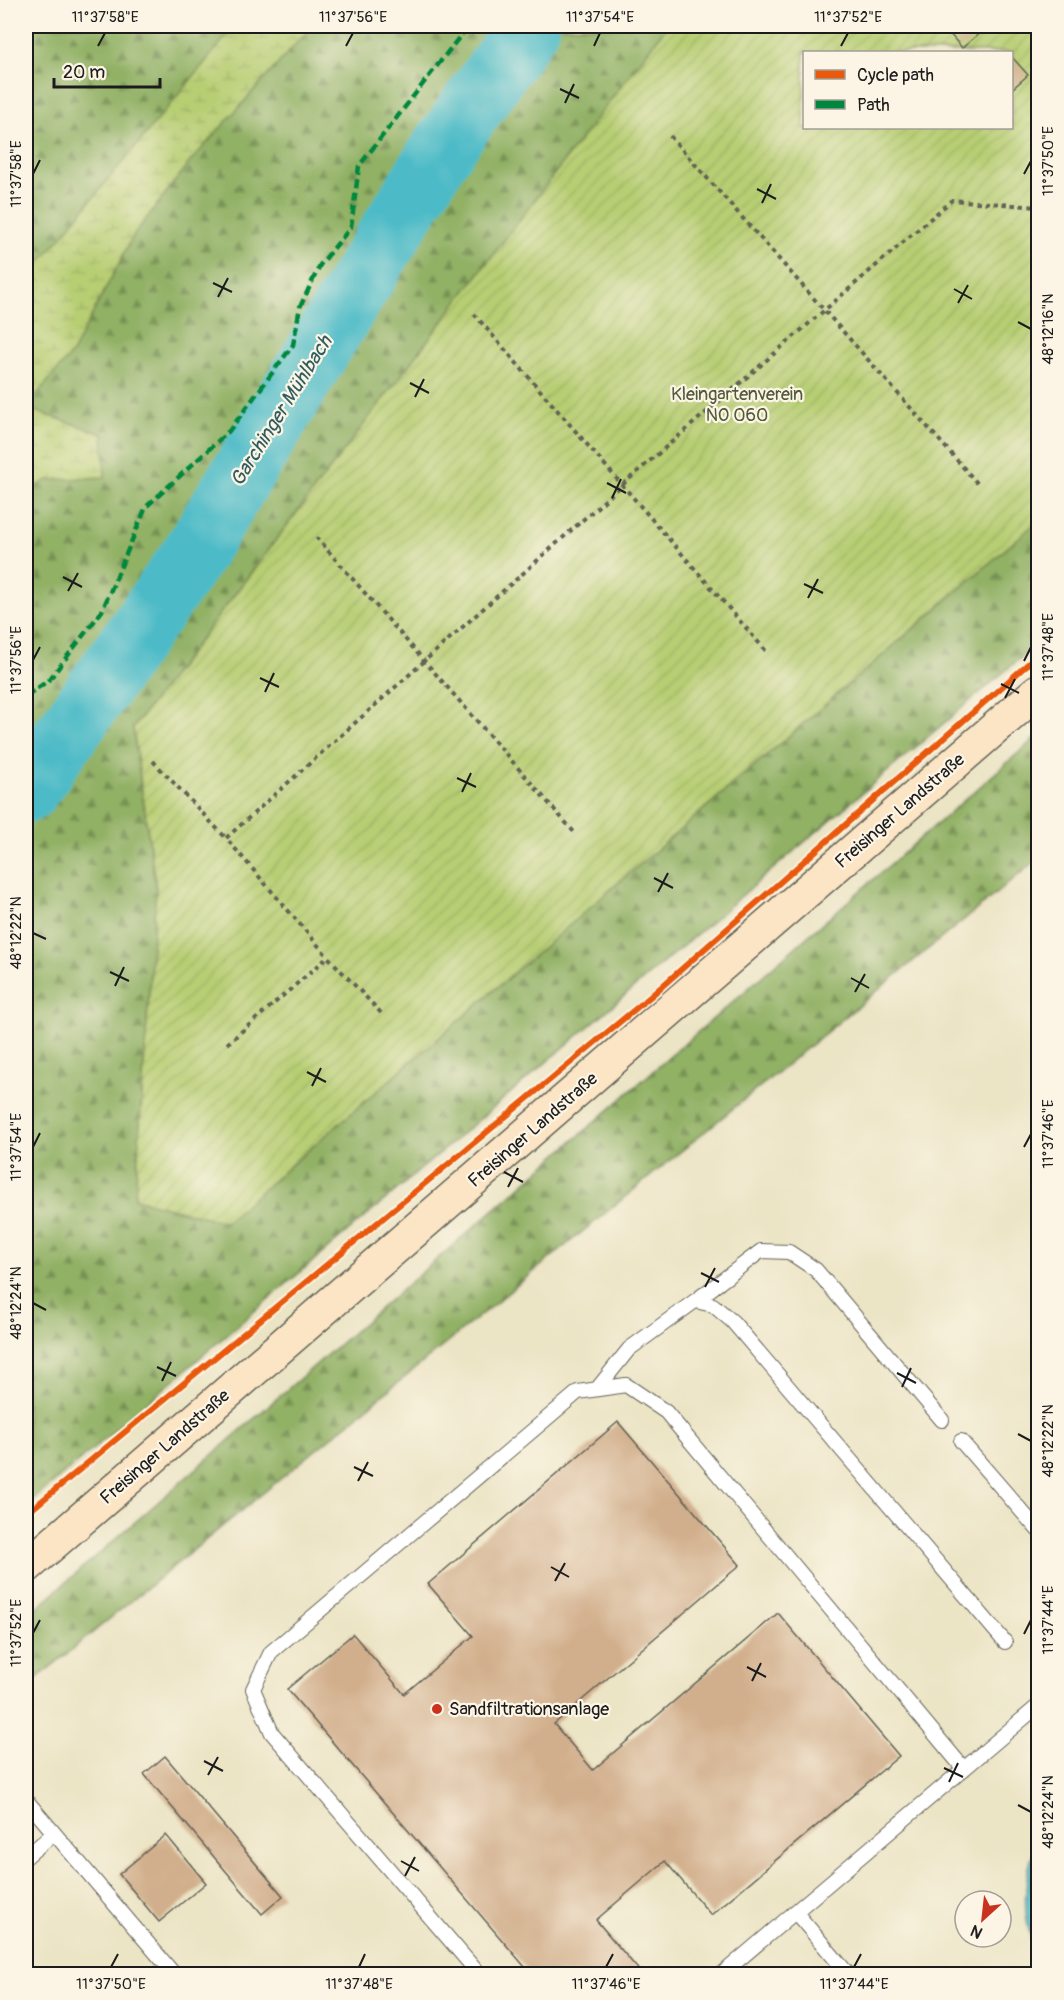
<svg xmlns="http://www.w3.org/2000/svg" width="1064" height="2000" font-family="Pangolin,sans-serif">
<style>
.forest{fill:url(#forest-firs);stroke:#566640;stroke-width:1.5}
.wetland{fill:url(#wetland-marsh);stroke:#6a7548;stroke-width:1.5}
.garden{fill:url(#garden-furrows);stroke:#6a7548;stroke-width:1.5;fill-rule:evenodd}
.water{fill:#4dbbc7;stroke:#346c72;stroke-width:1.5}
.lines{fill:none;stroke-linecap:round;stroke-linejoin:round}
.river{stroke:#4dbbc7;stroke-width:64}
.building{fill:#d1af8c}
.lane-casing{stroke:#646257;stroke-width:16}
.secondary-casing{stroke:#646257;stroke-width:36}
.path{stroke:#646257;stroke-width:4;stroke-dasharray:4.5 4.5;stroke-linecap:butt}
.lane{stroke:#fff;stroke-width:14}
.secondary{stroke:#fce5c4;stroke-width:33}
.quiet{stroke:#00873e;stroke-width:4.5;stroke-dasharray:9 4.5;stroke-linecap:butt}
.cycleway-casing{stroke:#fcf5e5;stroke-width:10}
.cycleway{stroke:#e8590c;stroke-width:6}
.ticks{fill:none;stroke:#1c1c1c;stroke-width:2}
.poi-dot{fill:#c8321e;stroke:#fcf5e5;stroke-width:2}
.labels{text-anchor:middle;dominant-baseline:central;stroke-width:4.5;stroke-linejoin:round;paint-order:stroke}
.park-label{font-size:18px;fill:#525a3a;stroke:#fcf5e5}
.street-label{font-size:18px;fill:#1c1c1c;stroke:#fcf5e5}
.poi-label{font-size:18px;fill:#1c1c1c;stroke:#fcf5e5;text-anchor:start}
.water-label{font-size:20px;font-style:italic;fill:#305c60;stroke:#fcf5e5}
.neatline{fill:none;stroke:#1c1c1c;stroke-width:2}
.ticks-label{font-size:15px;text-anchor:middle;fill:#1c1c1c}
</style>
<defs>
<pattern id="forest-firs" width="22" height="20" patternUnits="userSpaceOnUse" patternTransform="scale(1.5)"><rect width="22" height="20" fill="#91b165"/><path d="M5 1l3.5 6h-7zM16 11l3.5 6h-7z" fill="#768f52"/></pattern>
<pattern id="wetland-marsh" width="20" height="14" patternUnits="userSpaceOnUse" patternTransform="scale(1.5)"><rect width="20" height="14" fill="#b7ce73"/><path d="M1 5h8M5 5V1M11 12h8M15 12V8" fill="none" stroke="#9db063"/></pattern>
<pattern id="garden-furrows" width="10" height="10" patternUnits="userSpaceOnUse" patternTransform="scale(1.5)"><rect width="10" height="10" fill="#b7ce73"/><path d="M-1 1l2-2M0 10L10 0M9 11l2-2" fill="none" stroke="#9db063"/></pattern>
</defs>
<rect width="100%" height="100%" fill="#fcf5e5"/>
<filter id="ink" filterUnits="userSpaceOnUse"><feTurbulence type="fractalNoise" baseFrequency=".0167" numOctaves="2"/><feDisplacementMap in="SourceGraphic" scale="12" xChannelSelector="R" yChannelSelector="G"/><feConvolveMatrix kernelMatrix="1 2 1 2 8 2 1 2 1" color-interpolation-filters="sRGB"/></filter>
<filter id="wash" filterUnits="userSpaceOnUse"><feTurbulence type="fractalNoise" baseFrequency=".008" numOctaves="4" result="noise"/><feDisplacementMap in="SourceGraphic" scale="24" xChannelSelector="R" yChannelSelector="G"/><feGaussianBlur stdDeviation="1.35" result="paint"/><feColorMatrix in="noise" values="0 0 0 0 0 0 0 0 0 0 0 0 0 0 0 0 0 1.4 0 .05"/><feComposite in="paint" operator="in"/></filter>
<g filter="url(#wash)">
<rect width="100%" height="100%" fill="#ebe4c5"/>
<!-- forest -->
<path class="forest" d="M 26,26 L 667,26 L 133,728 L 156,889 L 135,1199 L 225,1222 L 1038,521 L 1038,643 L 26,1506 Z
M 1038,736 L 1038,859 L 37,1678 L 26,1617 Z"/>
<!-- wetland -->
<path class="wetland" d="M 26,26 L 32,272 L 235,26 L 312,26 L 189,163 L 133,236 L 72,353 L 26,407 Z
M 26,408 L 103,434 L 105,477 L 48,480 L 26,492 Z"/>
<!-- garden -->
<path class="garden" d="M 667,26 L 1038,26 L 1038,521 L 225,1222 L 135,1199 L 156,889 L 133,728 ZM 804,52 L 1012,52 L 1012,128 L 804,128 Z"/>
<!-- water -->
<path class="water" d="M 1038,1840 L 1038,1954 C 1020,1919 1023,1875 1038,1840 Z"/>
<g class="lines">
<!-- river -->
<path class="river" d="M 26,791 L 190,559 L 437,157 L 528,26"/>
</g>
<g id="blocks">
<!-- building -->
<path class="building" d="M 943,26 L 988,26 L 962,48 Z
M 1012,57 L 1028,75 L 1012,89 Z
M 618,1422 L 740,1565 L 554,1724 L 593,1770 L 778,1613 L 899,1756 L 711,1915 L 665,1861 L 596,1920 L 642,1974 L 531,1974 L 287,1689 L 353,1634 L 404,1694 L 473,1636 L 428,1584 Z
M 165,1756 L 283,1896 L 262,1914 L 144,1774 Z
M 166,1835 L 206,1883 L 159,1922 L 119,1874 Z"/>
</g>
</g>
<g filter="url(#ink)">
<use href="#blocks" fill-opacity="0" stroke="#646257" stroke-width="1.5"/>
<g class="lines">
<!-- lane casing -->
<g class="lane-casing">
<path id="lane" d="M 695,1301 L 761,1251 L 789,1252 L 816,1270 L 942,1420
M 597,1389 L 629,1349 L 695,1301 L 713,1305 L 733,1322 L 1005,1642
M 961,1441 L 1038,1530
M 26,1800 L 174,1974
M 26,1857 L 54,1833
M 797,1914 L 848,1974
M 479,1974 L 272,1733 L 253,1689 L 271,1652 L 578,1392 L 626,1385 L 666,1412 L 964,1769
M 722,1974 L 1038,1706"/>
</g>
<!-- secondary casing -->
<g class="secondary-casing">
<path id="secondary" d="M 26,1567 L 1038,691"/>
</g>
<!-- path -->
<path class="path" d="M 670,136 L 978,484
M 474,314 L 766,651
M 316,537 L 574,832
M 153,761 L 226,838
M 381,1013 L 328,957 L 226,838 L 622,485 L 952,200 L 1038,207
M 227,1044 L 328,957"/>
<!-- lane -->
<use href="#lane" class="lane"/>
<!-- secondary -->
<use href="#secondary" class="secondary"/>
<!-- quiet -->
<path class="quiet" d="M 26,696 L 49,680 L 102,611 L 146,507 L 229,431 L 293,345 L 300,307 L 320,265 L 351,227 L 359,166 L 468,26"/>
<!-- cycleway casing -->
<g class="cycleway-casing">
<path id="cycleway" d="M 26,1514 L 651,996 L 1038,655"/>
</g>
<!-- cycleway -->
<use href="#cycleway" class="cycleway"/>
</g>
</g>
<!-- ticks -->
<path class="ticks" d="M 98,46 L 105,33M 346,46 L 353,33M 594,46 L 600,33M 841,46 L 848,33M 560,89 L 579,98M 565,103 L 574,84M 33,174 L 40,160M 1024,174 L 1031,161M 757,189 L 776,199M 762,203 L 771,184M 213,283 L 232,292M 954,289 L 972,299M 218,297 L 228,278M 958,303 L 968,285M 1018,322 L 1031,329M 410,383 L 429,393M 415,397 L 424,379M 607,483 L 626,493M 612,498 L 621,479M 63,577 L 82,587M 804,584 L 823,593M 68,591 L 78,573M 808,598 L 818,579M 33,660 L 40,647M 1024,661 L 1031,647M 260,678 L 279,687M 1001,684 L 1019,693M 265,692 L 274,673M 1005,698 L 1015,679M 457,778 L 476,787M 462,792 L 471,773M 654,878 L 673,888M 658,892 L 668,873M 33,933 L 46,939M 110,972 L 129,981M 851,978 L 869,988M 115,986 L 124,967M 855,992 L 865,974M 307,1072 L 326,1082M 312,1086 L 321,1068M 33,1147 L 40,1133M 1024,1147 L 1031,1134M 504,1172 L 523,1182M 508,1187 L 518,1168M 701,1273 L 719,1282M 705,1287 L 715,1268M 33,1303 L 46,1310M 157,1367 L 176,1376M 897,1373 L 916,1383M 162,1381 L 171,1362M 902,1387 L 911,1368M 1018,1434 L 1031,1441M 354,1467 L 373,1476M 358,1481 L 368,1462M 551,1567 L 569,1577M 555,1581 L 565,1563M 33,1633 L 40,1620M 1024,1634 L 1031,1620M 747,1667 L 766,1677M 752,1681 L 761,1663M 204,1761 L 223,1771M 944,1768 L 963,1777M 208,1775 L 218,1757M 949,1782 L 958,1763M 1018,1805 L 1031,1812M 401,1861 L 419,1871M 405,1876 L 415,1857M 111,1967 L 118,1954M 359,1967 L 365,1954M 606,1967 L 613,1954M 854,1967 L 861,1954"/>
<!-- markers -->
<circle class="poi-dot" cx="437" cy="1709" r="6"/>
<g class="labels">
<!-- park labels -->
<g class="park-label">
<text x="737" y="394">Kleingartenverein<tspan x="737" dy="21">NO 060</tspan></text>
</g>
<!-- street labels -->
<g class="street-label">
<text transform="translate(900 811) rotate(-41)">Freisinger Landstraße</text>
<text transform="translate(533 1130) rotate(-41)">Freisinger Landstraße</text>
<text transform="translate(165 1447) rotate(-41)">Freisinger Landstraße</text>
</g>
<!-- poi labels -->
<g class="poi-label">
<text x="449" y="1709">Sandfiltrationsanlage</text>
</g>
<!-- water labels -->
<g class="water-label">
<text transform="translate(281 411) rotate(-58)">Garchinger Mühlbach</text>
</g>
</g>
<!-- margin -->
<rect width="1064" height="2000" fill="none" stroke="#fcf5e5" stroke-width="66"/>
<!-- legend -->
<rect x="803" y="51" width="210" height="78" fill="#fcf5e5" stroke="#a29e95" stroke-width="1.5"/>
<rect x="815" y="70" width="30" height="9" fill="#e8590c" stroke="#a29e95" stroke-width="1.5"/>
<text x="857" y="81" font-size="18" fill="#1c1c1c">Cycle path</text>
<rect x="815" y="100" width="30" height="9" fill="#00873e" stroke="#a29e95" stroke-width="1.5"/>
<text x="857" y="111" font-size="18" fill="#1c1c1c">Path</text>
<!-- north arrow -->
<g transform="translate(983 1919) rotate(207)"><circle r="28" fill="#fcf5e5" stroke="#a29e95" stroke-width="1.5"/>
<path d="M0-4.5L10 22L0 15L-10 22Z" fill="#c8321e"/>
<text y="-9" font-size="16" font-weight="bold" text-anchor="middle" fill="#1c1c1c">N</text>
</g>
<!-- scale -->
<path d="M54 78v9h106v-9" fill="none" stroke="#1c1c1c" stroke-width="3"/>
<text x="63" y="78" font-size="18" fill="#1c1c1c" stroke="#fcf5e5" stroke-width="4.5" paint-order="stroke">20 m</text>
<rect x="33" y="33" width="998" height="1934" class="neatline"/>
<g class="ticks-label">
<text x="105" y="22">11°37'58"E</text>
<text x="353" y="22">11°37'56"E</text>
<text x="600" y="22">11°37'54"E</text>
<text x="848" y="22">11°37'52"E</text>
<text transform="translate(1048 161) rotate(-90)" y="5">11°37'50"E</text>
<text transform="translate(16 174) rotate(-90)" y="5">11°37'58"E</text>
<text transform="translate(1048 329) rotate(-90)" y="5">48°12'16"N</text>
<text transform="translate(1048 647) rotate(-90)" y="5">11°37'48"E</text>
<text transform="translate(16 660) rotate(-90)" y="5">11°37'56"E</text>
<text transform="translate(16 933) rotate(-90)" y="5">48°12'22"N</text>
<text transform="translate(1048 1134) rotate(-90)" y="5">11°37'46"E</text>
<text transform="translate(16 1147) rotate(-90)" y="5">11°37'54"E</text>
<text transform="translate(16 1303) rotate(-90)" y="5">48°12'24"N</text>
<text transform="translate(1048 1441) rotate(-90)" y="5">48°12'22"N</text>
<text transform="translate(1048 1620) rotate(-90)" y="5">11°37'44"E</text>
<text transform="translate(16 1633) rotate(-90)" y="5">11°37'52"E</text>
<text transform="translate(1048 1812) rotate(-90)" y="5">48°12'24"N</text>
<text x="111" y="1989">11°37'50"E</text>
<text x="359" y="1989">11°37'48"E</text>
<text x="606" y="1989">11°37'46"E</text>
<text x="854" y="1989">11°37'44"E</text>
</g>
</svg>
